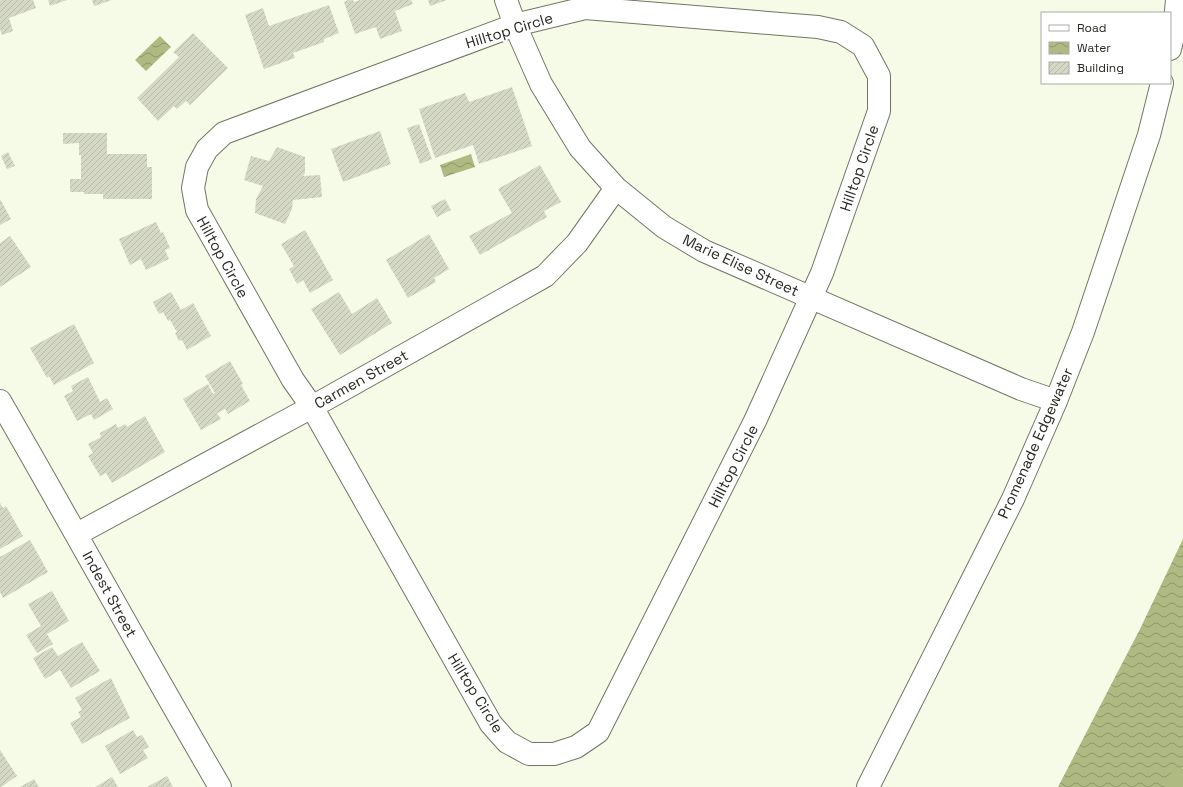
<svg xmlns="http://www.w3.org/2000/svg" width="1183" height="787" font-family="'Space Grotesk',sans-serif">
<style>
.water{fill:url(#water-waves)}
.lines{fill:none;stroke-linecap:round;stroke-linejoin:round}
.river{stroke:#aeba81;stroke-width:35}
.building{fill:url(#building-hatch)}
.minor-casing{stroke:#717664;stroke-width:24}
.minor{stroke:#fff;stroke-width:22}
.labels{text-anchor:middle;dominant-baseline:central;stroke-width:4;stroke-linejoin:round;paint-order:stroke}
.street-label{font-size:15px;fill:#282a22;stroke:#fff}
</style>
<defs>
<pattern id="water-waves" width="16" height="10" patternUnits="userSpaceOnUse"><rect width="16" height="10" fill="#aeba81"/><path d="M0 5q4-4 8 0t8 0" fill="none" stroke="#8e9769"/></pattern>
<pattern id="building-hatch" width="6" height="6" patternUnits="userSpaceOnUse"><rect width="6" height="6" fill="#d4d8c5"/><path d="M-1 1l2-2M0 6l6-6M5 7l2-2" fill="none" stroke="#b6baa9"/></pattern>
</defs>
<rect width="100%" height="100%" fill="#f6fbe7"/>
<!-- water -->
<path class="water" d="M 160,36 L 171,47 L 146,71 L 135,60 Z
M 471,154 L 475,167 L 444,177 L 440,165 Z
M 1183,539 L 1183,767 L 1171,787 L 1058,787 L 1140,629 Z"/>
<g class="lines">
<!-- river -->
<path class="river" d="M 1182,787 L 1183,786"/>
</g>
<!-- building -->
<path class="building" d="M 0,0 L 33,0 L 36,8 L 9,18 L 13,31 L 2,35 L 0,29 Z
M 48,0 L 67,0 L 50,6 Z
M 92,0 L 112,0 L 94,6 Z
M 348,0 L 353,0 L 354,2 L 360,0 L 411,0 L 413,4 L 395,11 L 402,31 L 380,39 L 376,27 L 355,34 L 344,2 Z
M 428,0 L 447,0 L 430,6 Z
M 329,5 L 339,33 L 324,39 L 324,42 L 293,53 L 295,58 L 264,69 L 245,15 L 263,8 L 269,26 Z
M 193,33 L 228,68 L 190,105 L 186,101 L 177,109 L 174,106 L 158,121 L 137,98 L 179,57 L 173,52 Z
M 512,87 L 532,146 L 479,164 L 473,145 L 435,158 L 419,109 L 465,93 L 469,102 Z
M 419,124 L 432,159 L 420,164 L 407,128 Z
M 380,131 L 391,164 L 343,182 L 331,149 Z
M 63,133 L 107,133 L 107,154 L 147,154 L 147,167 L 152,167 L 152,199 L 103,199 L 103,194 L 84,194 L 84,192 L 70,192 L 70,179 L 81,179 L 81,155 L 79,155 L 79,143 L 63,144 Z
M 277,147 L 305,157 L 305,173 L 303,176 L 320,175 L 322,197 L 293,200 L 292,209 L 285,224 L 255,213 L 256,199 L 263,186 L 244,180 L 251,156 L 269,161 Z
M 8,152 L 15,166 L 7,169 L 1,156 Z
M 540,165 L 561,202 L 544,211 L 547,217 L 480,255 L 469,236 L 512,213 L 498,189 Z
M 0,199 L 11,219 L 0,225 Z
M 445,199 L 451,210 L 437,217 L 431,206 Z
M 156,222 L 161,233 L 163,232 L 170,248 L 165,250 L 169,259 L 146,270 L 141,259 L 130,265 L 119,239 Z
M 305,230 L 333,280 L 310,293 L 303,280 L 297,284 L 289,269 L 294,266 L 281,244 Z
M 429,234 L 449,269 L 434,278 L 436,282 L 408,298 L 386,260 Z
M 10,236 L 31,267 L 0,287 L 0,243 Z
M 171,292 L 181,310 L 193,303 L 211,336 L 187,350 L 182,340 L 179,341 L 175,333 L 177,332 L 170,320 L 168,321 L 163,312 L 159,314 L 153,302 Z
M 339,292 L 352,314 L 377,298 L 392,323 L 340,355 L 311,309 Z
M 74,324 L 94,363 L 54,385 L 49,376 L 47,378 L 30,348 Z
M 230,361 L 243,384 L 241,385 L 250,401 L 228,414 L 225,409 L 217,413 L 221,419 L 201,430 L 183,399 L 208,384 L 213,394 L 215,393 L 205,376 Z
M 88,377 L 100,402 L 107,398 L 113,409 L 94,420 L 91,414 L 77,421 L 64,396 L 73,391 L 71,386 Z
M 145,416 L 165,452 L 112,483 L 106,473 L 100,476 L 88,456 L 93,453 L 88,444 L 101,437 L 100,433 L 116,424 L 118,428 L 125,424 L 127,427 Z
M 0,503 L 3,508 L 6,506 L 23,536 L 0,549 Z
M 30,540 L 48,572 L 3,598 L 0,592 L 0,557 Z
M 52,591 L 69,621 L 47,634 L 53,644 L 37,653 L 26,635 L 41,626 L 28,604 Z
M 82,642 L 100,671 L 71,688 L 60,670 L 45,679 L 33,658 L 52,647 L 58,656 Z
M 111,678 L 130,718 L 82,744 L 70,723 L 81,717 L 78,712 L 82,710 L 75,698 Z
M 133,730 L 137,737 L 142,735 L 149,747 L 143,750 L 148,758 L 120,774 L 105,746 Z
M 0,750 L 17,776 L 1,787 L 0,787 Z
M 167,776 L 173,787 L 147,787 Z
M 112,777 L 118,787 L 95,787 Z
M 34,779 L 39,787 L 20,787 Z"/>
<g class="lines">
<!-- minor casing -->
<g class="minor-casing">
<path id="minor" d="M 506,0 L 515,25 L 541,84 L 580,148 L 616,188 L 664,227 L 704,251 L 1021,389 L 1056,401
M 585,8 L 818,27 L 841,32 L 863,46 L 879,76 L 879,111 L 822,273 L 755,421 L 598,732 L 576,747 L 554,754 L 529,754 L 507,742 L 491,724 L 312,407 L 293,380 L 197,210 L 193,188 L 197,167 L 207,149 L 224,133 L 515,25 Z
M 1170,49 L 1174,32 L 1177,0
M 0,401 C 74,529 145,659 220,787
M 77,534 L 312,407 L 545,276 L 577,243 L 616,188
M 868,787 L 1013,499 L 1056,401 L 1083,332 L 1149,135 L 1162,83"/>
</g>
<!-- minor -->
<use href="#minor" class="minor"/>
</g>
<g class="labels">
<!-- street labels -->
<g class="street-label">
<text transform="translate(509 30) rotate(-17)">Hilltop Circle</text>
<text transform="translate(859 168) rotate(-71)">Hilltop Circle</text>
<text transform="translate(223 257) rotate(61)">Hilltop Circle</text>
<text transform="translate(741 265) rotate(25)">Marie Elise Street</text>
<text transform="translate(361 379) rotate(-29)">Carmen Street</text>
<text transform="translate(1035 443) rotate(-66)">Promenade Edgewater</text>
<text transform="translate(733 466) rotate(-63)">Hilltop Circle</text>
<text transform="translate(110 594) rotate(61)">Indest Street</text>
<text transform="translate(476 693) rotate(58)">Hilltop Circle</text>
</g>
</g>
<!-- legend -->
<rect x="1041" y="12" width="130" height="72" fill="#ffffff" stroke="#a9aaa7"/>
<rect x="1049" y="25" width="20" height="6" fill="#ffffff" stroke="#a9aaa7"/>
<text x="1077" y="32" font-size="12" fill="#282a22">Road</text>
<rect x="1049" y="42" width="20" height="12" fill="url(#water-waves)" stroke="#a9aaa7"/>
<text x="1077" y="52" font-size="12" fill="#282a22">Water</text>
<rect x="1049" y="62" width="20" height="12" fill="url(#building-hatch)" stroke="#a9aaa7"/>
<text x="1077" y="72" font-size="12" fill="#282a22">Building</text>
</svg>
